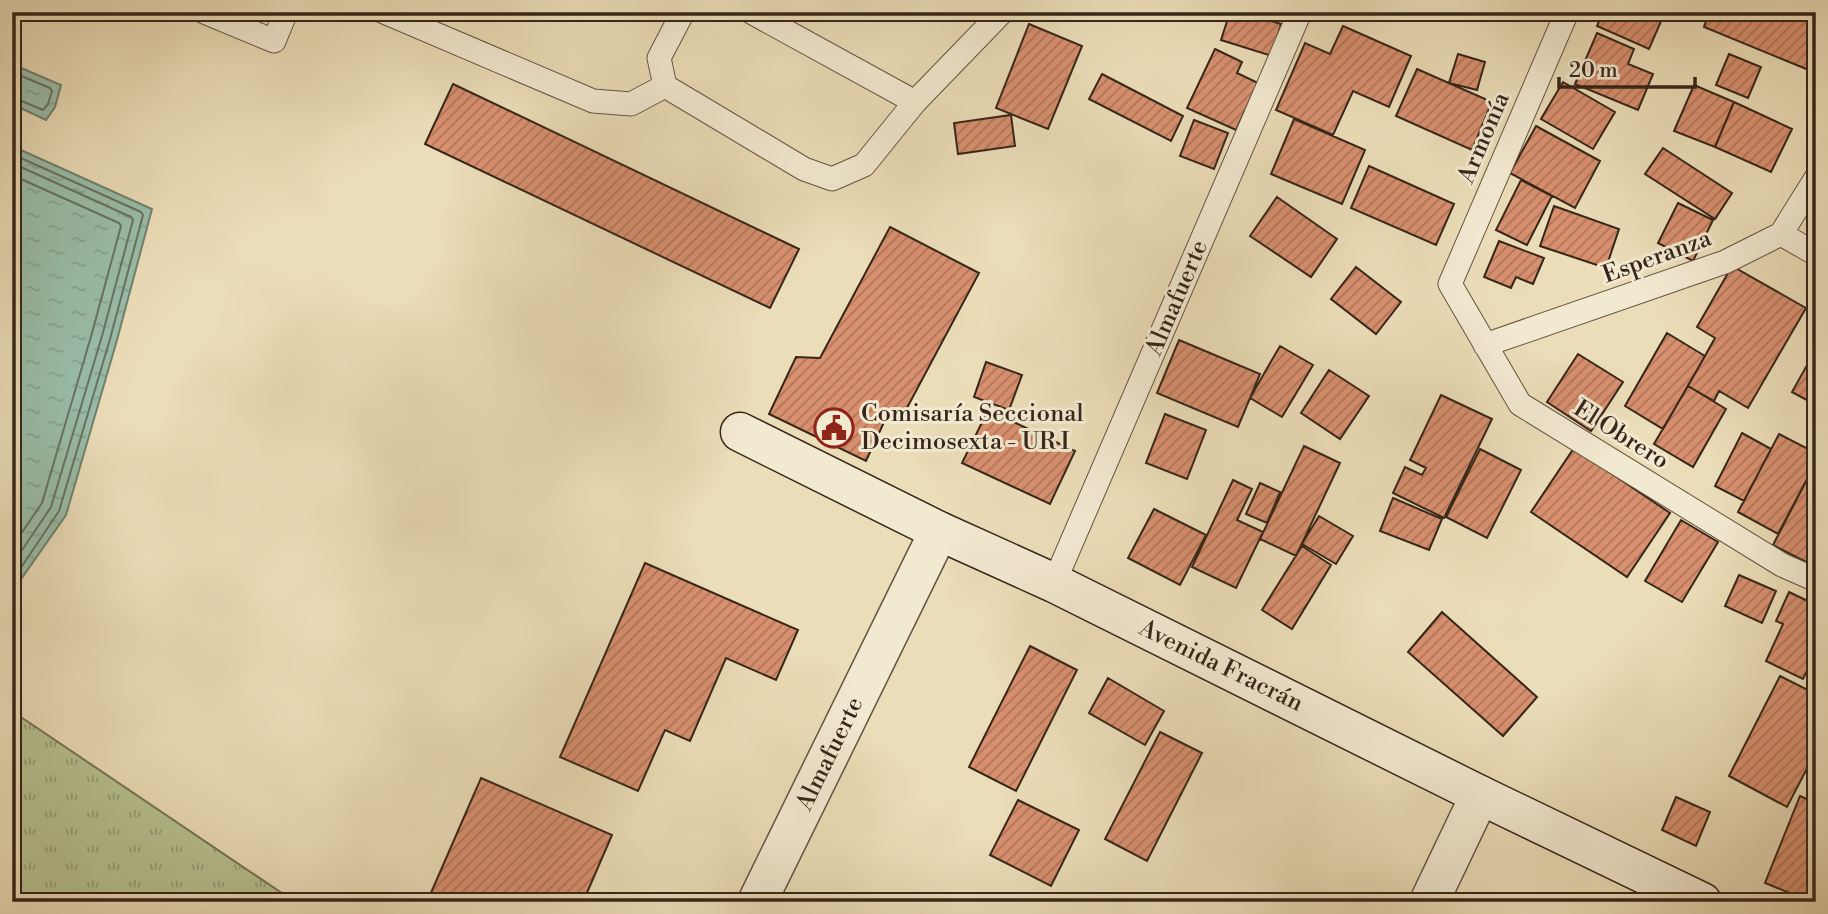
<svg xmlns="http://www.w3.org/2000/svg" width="1828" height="914" font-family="'Libre Bodoni',serif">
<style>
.grass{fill:url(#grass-tufts);stroke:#767455;stroke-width:2}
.water{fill:url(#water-ripples);stroke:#718170;stroke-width:2}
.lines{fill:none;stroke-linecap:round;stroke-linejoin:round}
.shore{stroke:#687262;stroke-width:2}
.building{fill:url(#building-hatch);stroke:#36261a;stroke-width:2}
.service-casing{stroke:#635442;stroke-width:25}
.minor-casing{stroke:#635442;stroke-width:41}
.secondary-casing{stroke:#36261a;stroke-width:41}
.service{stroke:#f2e9d1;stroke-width:23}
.minor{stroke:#f2e9d1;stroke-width:38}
.secondary{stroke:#f2e9d1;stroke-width:38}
.labels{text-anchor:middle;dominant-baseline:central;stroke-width:6;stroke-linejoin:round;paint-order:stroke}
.street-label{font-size:24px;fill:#36261a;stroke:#f2e9d1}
.poi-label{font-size:24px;fill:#36261a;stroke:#f2e9d1;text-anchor:start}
</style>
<defs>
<pattern id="grass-tufts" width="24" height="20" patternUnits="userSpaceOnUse" patternTransform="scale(1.75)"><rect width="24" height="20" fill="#b6c190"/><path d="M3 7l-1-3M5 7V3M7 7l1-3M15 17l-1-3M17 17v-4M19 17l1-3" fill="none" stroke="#959d75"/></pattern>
<pattern id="water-ripples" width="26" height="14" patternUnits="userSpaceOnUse" patternTransform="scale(1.75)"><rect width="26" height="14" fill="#99bda9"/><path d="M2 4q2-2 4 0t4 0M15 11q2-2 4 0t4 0" fill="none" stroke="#84a291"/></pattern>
<pattern id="building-hatch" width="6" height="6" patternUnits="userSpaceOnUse" patternTransform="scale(1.75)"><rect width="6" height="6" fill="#d8906f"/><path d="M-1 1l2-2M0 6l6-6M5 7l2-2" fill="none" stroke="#b0755a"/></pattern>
</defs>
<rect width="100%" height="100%" fill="#ebddb8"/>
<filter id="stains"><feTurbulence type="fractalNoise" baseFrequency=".00286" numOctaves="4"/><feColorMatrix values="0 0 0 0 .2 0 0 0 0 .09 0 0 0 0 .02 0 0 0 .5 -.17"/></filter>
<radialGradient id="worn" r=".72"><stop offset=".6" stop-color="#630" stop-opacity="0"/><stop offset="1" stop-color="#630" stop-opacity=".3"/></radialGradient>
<!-- grass -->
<path class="grass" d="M 12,711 L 295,902 L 12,902 Z"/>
<!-- water -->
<path class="water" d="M 12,64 L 61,85 L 55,107 L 46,120 L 12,104 Z
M 12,146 L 152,209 L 117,340 L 66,515 L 12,592 Z"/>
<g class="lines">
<!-- shore -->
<path class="shore" d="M 12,72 L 50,88 L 52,91 L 48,104 L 43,110 L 17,99 L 12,98
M 12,154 L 141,212 L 143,215 L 110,339 L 59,511 L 12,581
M 12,163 L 131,217 L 133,220 L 102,336 L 51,507 L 12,565
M 12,175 L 119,223 L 121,226 L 92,333 L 42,503 L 12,547"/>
</g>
<!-- building -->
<path class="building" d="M 1230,12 L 1240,12 L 1281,24 L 1272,56 L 1221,40 Z
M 1603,12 L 1665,12 L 1649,49 L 1597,26 Z
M 1709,12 L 1801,12 L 1816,19 L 1816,73 L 1704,27 Z
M 1029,24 L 1082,46 L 1048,129 L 996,108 Z
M 1343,26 L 1411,56 L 1389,107 L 1353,91 L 1333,135 L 1276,110 L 1305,43 L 1330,54 Z
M 1597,33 L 1634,49 L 1628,64 L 1653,74 L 1638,110 L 1575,84 Z
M 1215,49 L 1242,62 L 1237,73 L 1258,83 L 1236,130 L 1187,108 Z
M 1458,54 L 1485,62 L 1477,90 L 1449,83 Z
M 1729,54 L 1761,67 L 1748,98 L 1716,85 Z
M 1417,69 L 1492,102 L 1472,150 L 1396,116 Z
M 1102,74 L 1183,116 L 1171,141 L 1089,99 Z
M 1563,82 L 1615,112 L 1593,149 L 1541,119 Z
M 453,84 L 799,249 L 770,308 L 425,144 Z
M 1694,85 L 1734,102 L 1715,147 L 1674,131 Z
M 1734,102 L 1792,129 L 1771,172 L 1715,147 Z
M 1011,115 L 1015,146 L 958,154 L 954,123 Z
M 1294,119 L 1365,150 L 1342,204 L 1271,174 Z
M 1194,120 L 1228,133 L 1214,169 L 1180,156 Z
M 1536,126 L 1600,161 L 1575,208 L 1510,173 Z
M 1663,148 L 1732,193 L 1715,219 L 1645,174 Z
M 1369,166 L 1454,204 L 1436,245 L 1351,208 Z
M 1521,180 L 1552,196 L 1527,245 L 1496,230 Z
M 1277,197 L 1337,239 L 1311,277 L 1250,236 Z
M 1678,203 L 1713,220 L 1693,261 L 1658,243 Z
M 1554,206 L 1619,229 L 1606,268 L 1540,246 Z
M 890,227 L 979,273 L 900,421 L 885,420 L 866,461 L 769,414 L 796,357 L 820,358 Z
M 1499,241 L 1544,258 L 1533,284 L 1516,277 L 1511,288 L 1484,277 Z
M 1732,266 L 1806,308 L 1748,408 L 1719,391 L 1714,401 L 1688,386 L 1715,338 L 1697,327 Z
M 1356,267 L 1401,302 L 1376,334 L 1331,299 Z
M 1667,333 L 1705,356 L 1663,429 L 1625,406 Z
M 1179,340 L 1260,374 L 1238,427 L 1157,393 Z
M 1280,346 L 1313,365 L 1282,417 L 1250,398 Z
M 1816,349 L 1816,405 L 1792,392 Z
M 1578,354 L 1623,382 L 1591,431 L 1547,402 Z
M 986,362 L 1022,375 L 1009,410 L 974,397 Z
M 1329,370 L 1369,396 L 1340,439 L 1301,413 Z
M 1688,386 L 1726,409 L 1693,467 L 1654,444 Z
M 1441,395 L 1492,419 L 1444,518 L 1393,493 L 1405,467 L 1422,475 L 1426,468 L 1410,460 Z
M 988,410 L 1075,451 L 1050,504 L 962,463 Z
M 1165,414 L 1206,430 L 1187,479 L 1146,463 Z
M 1742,433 L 1771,449 L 1744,501 L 1715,486 Z
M 1779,434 L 1816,453 L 1816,462 L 1778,534 L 1738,512 Z
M 1304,446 L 1340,463 L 1296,556 L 1260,539 Z
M 1574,448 L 1670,513 L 1627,577 L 1531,512 Z
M 1480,449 L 1521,470 L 1487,538 L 1446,517 Z
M 1816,462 L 1816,567 L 1773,545 Z
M 1233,480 L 1252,489 L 1237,520 L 1263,532 L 1236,588 L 1192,567 Z
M 1260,483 L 1280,492 L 1267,523 L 1246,514 Z
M 1393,498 L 1442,519 L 1429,550 L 1380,531 Z
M 1154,509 L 1206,535 L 1180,585 L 1128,558 Z
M 1319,516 L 1353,536 L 1336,564 L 1302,544 Z
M 1681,520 L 1718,542 L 1682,602 L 1645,581 Z
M 1302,546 L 1331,565 L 1292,629 L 1262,610 Z
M 645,563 L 798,630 L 776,680 L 726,658 L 690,741 L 665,730 L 638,791 L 560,757 Z
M 1739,575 L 1776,591 L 1762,623 L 1725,606 Z
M 1789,592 L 1816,605 L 1816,653 L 1803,679 L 1766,661 L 1783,624 L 1776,621 Z
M 1442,612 L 1537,697 L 1503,736 L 1408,652 Z
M 1030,646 L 1077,670 L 1016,791 L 969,767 Z
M 1780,676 L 1816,694 L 1816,751 L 1787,807 L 1729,776 Z
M 1108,678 L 1164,711 L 1145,745 L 1089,713 Z
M 1160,732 L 1202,753 L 1147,861 L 1105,839 Z
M 481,778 L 612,835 L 583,902 L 444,902 L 430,895 Z
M 1800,796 L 1816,803 L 1816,902 L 1812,902 L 1765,883 Z
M 1676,797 L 1710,812 L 1696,846 L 1662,830 Z
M 1018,800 L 1079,830 L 1051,886 L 990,855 Z"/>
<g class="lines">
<!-- service casing -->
<g class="service-casing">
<path id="service" d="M 204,12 L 274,41 L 286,12
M 384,12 L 593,101 L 631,104 L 665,86
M 683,12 L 659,58 L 665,86 L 804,169 L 832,179 L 864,165 L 915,102 L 1002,12
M 751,12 L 915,102
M 1567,12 L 1450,284 L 1520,404 L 1782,565 L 1816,580
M 1781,234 L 1816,254
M 1485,345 L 1725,262 L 1781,234 L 1816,178
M 1054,583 L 1300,12"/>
</g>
<!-- minor casing -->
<g class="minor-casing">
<path id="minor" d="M 757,902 L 939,531
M 1429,902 L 1480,795"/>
</g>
<!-- secondary casing -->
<g class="secondary-casing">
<path id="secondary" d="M 740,432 L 939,531 L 1054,583 L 1480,795 L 1702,902"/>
</g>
<!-- service -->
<use href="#service" class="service"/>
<!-- minor -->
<use href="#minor" class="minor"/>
<!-- secondary -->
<use href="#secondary" class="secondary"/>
</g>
<!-- icons -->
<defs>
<g id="civic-ring" transform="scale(2.0125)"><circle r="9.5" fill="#f2e9d1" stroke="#8f2418" stroke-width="1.5"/><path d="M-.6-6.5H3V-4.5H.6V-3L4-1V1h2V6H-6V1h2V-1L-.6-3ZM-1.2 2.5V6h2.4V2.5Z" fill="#8f2418"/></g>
</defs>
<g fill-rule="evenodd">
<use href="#civic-ring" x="834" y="428"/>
</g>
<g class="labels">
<!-- street labels -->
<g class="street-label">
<text transform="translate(1484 138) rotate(-67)">Armonía</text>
<text transform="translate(1657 257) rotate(-20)">Esperanza</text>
<text transform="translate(1177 298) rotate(-67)">Almafuerte</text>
<text transform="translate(1621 435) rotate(32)">El Obrero</text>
<text transform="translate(1221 666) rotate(26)">Avenida Fracrán</text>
<text transform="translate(830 754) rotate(-64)">Almafuerte</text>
</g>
<!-- poi labels -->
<g class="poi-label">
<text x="861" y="414">Comisaría Seccional<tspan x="861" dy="28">Decimosexta - UR I</tspan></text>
</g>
</g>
<!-- margin -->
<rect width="1828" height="914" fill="none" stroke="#ebddb8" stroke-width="42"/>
<rect x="14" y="14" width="1800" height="886" fill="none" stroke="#36261a" stroke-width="3.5"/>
<rect x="21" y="21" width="1786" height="872" fill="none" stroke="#36261a" stroke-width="2"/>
<!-- scale -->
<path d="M1559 77v10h136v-10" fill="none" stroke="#36261a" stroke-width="3.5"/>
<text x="1569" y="77" font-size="21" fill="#36261a" stroke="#f2e9d1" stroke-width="5" paint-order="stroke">20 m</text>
<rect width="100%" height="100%" filter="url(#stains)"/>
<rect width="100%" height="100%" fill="url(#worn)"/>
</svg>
